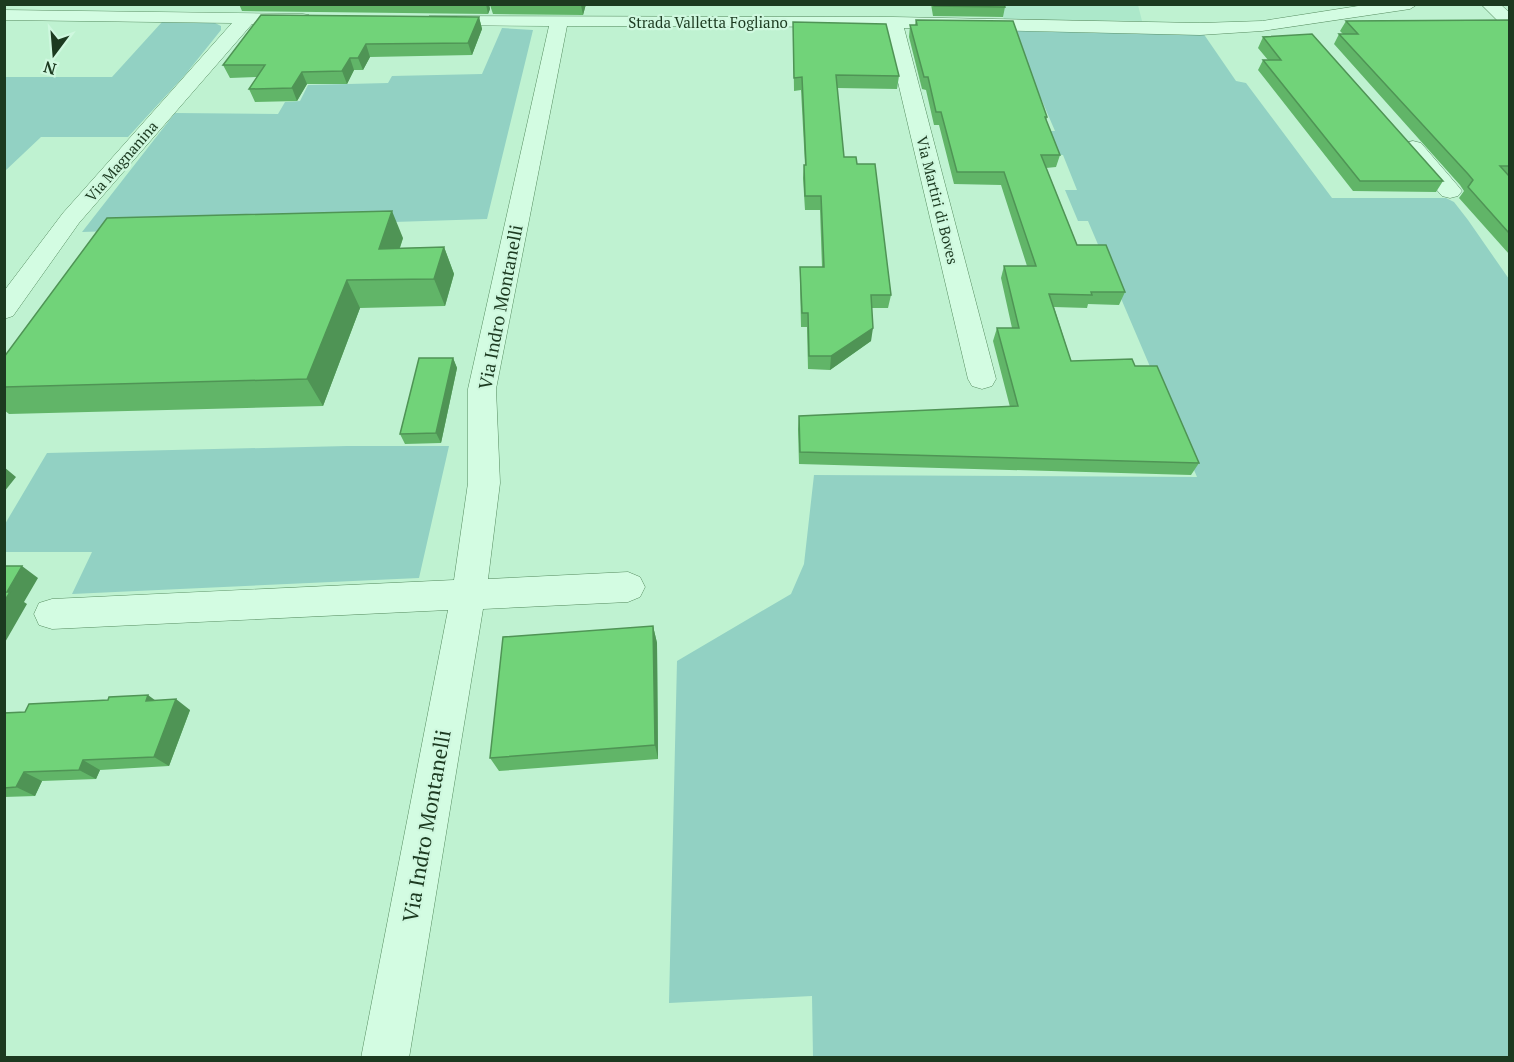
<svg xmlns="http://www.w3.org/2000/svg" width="1514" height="1062" font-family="'PT Serif',serif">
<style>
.farmland{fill:#ace8ca}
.green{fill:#92d1c3}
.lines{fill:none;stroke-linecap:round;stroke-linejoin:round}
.minor-casing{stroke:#568c60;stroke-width:1}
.minor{fill:#d3fce2;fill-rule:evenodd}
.wall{fill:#61b568}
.shaded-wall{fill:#4f9455}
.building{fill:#71d379;stroke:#4f9455;stroke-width:1.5}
.labels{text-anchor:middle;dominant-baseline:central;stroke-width:4.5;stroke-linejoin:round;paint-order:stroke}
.far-street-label{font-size:15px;fill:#1c3a20;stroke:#cff8df}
.street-label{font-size:18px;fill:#1c3a20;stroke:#cff8df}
.near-street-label{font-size:21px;fill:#1c3a20;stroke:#cff8df}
</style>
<rect width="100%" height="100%" fill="#bff2d1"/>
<!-- farmland -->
<path class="farmland" d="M 998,5 L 1138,5 L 1142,21 L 1004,19 Z"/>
<!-- green -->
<path class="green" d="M 162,22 L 215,23 L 221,26 L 221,30 L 185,75 L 128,137 L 41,137 L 5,171 L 5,77 L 112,77 Z
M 502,28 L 533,30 L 487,219 L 82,232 L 175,113 L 278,114 L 285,102 L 300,101 L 308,85 L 388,83 L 392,76 L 482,74 Z
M 1011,29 L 1203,33 L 1236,81 L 1246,83 L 1332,198 L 1446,198 L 1454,202 L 1468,220 L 1509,279 L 1508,359 L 1510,364 L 1509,1057 L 813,1057 L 812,996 L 669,1003 L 677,661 L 791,594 L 804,564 L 814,475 L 1197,477 L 1088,221 L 1078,221 L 1065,190 L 1077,190 L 1063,155 L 1018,154 L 1009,131 L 1055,131 Z
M 347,446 L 449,446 L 419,578 L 72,594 L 92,552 L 5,552 L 5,524 L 47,453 Z"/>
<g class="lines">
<!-- minor casing -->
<g class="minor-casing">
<path id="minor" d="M 1371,4 L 1418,4 L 1410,9 L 1262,31 L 1200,35 L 904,28 L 996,379 L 992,386 L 982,389 L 972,386 L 968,379 L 885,27 L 567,26 L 496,389 L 500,483 L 488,579 L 628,572 L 640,577 L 645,587 L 640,597 L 628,602 L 483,609 L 409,1058 L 361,1058 L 448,610 L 52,629 L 39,625 L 34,614 L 39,603 L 52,599 L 454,580 L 468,483 L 468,389 L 549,26 L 435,25 L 429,24 L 426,20 L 429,16 L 893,17 L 1200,23 L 1262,21 Z
M 1481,4 L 1500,4 L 1510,13 L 1510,28 L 1504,27 Z
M 4,10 L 303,14 L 309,15 L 312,19 L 309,23 L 303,24 L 252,24 L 79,223 L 13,316 L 4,319 L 4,291 L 63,213 L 232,23 L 4,20 Z
M 1413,141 L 1421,143 L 1458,186 L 1462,191 L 1458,196 L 1450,198 L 1442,196 L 1405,153 L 1402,148 L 1405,143 Z"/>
</g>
<!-- minor -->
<use href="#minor" class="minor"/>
</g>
<!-- wall -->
<path class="wall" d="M 239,4 L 489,4 L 490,9 L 488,14 L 242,11 Z
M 586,4 L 583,15 L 493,14 L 490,5 Z
M 931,4 L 1004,4 L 1005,7 L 1003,17 L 933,16 Z
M 479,17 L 482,29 L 472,55 L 370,57 L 363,70 L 354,70 L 347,84 L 307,84 L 297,101 L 255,102 L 249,89 L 257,77 L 230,78 L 223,65 Z
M 916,20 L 1047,117 L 1046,121 L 1060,155 L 1056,167 L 1046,168 L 1077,245 L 1125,292 L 1119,305 L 1088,304 L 1087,308 L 1054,307 L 1071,361 L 1135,366 L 1199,463 L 1191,475 L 799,464 L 798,429 L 799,416 L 1010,407 L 993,341 L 997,328 L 1012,328 L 1001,278 L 1004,266 L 1027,266 L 1001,185 L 954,184 L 939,125 L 934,125 L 926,90 L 922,89 L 909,37 L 910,25 L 915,25 Z
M 1509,20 L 1509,254 L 1459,198 L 1464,191 L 1460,185 L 1334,44 L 1339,34 L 1343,34 L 1340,31 L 1346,21 Z
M 793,22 L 899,76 L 897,89 L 837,88 L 844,157 L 857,164 L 891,295 L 888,308 L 872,308 L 871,341 L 830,370 L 808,369 L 807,327 L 801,327 L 800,280 L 800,267 L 822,267 L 820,210 L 805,210 L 803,178 L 804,165 L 805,165 L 801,90 L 794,91 Z
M 1263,37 L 1443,181 L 1436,192 L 1353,191 L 1258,70 L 1263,60 L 1268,60 L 1258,48 Z
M 403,238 L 400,248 L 444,247 L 454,274 L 445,306 L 360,308 L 323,406 L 9,414 L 4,410 L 4,357 Z
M 453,358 L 457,368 L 441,443 L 405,444 L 400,434 Z
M 653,626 L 657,643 L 658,759 L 499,771 L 490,758 Z
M 155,700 L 190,710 L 169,766 L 100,770 L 96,779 L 42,781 L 35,796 L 4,797 L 4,713 L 25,712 Z"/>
<!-- shaded-wall -->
<path class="shaded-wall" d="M 486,4 L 489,4 L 490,9 L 488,14 Z
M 582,4 L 586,4 L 583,15 L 581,5 Z
M 479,17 L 482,29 L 472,55 L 468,43 Z
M 366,44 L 370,57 L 363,70 L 358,58 Z
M 350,58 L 354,70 L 347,84 L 342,71 Z
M 302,72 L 307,84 L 297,101 L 292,88 Z
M 392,211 L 403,238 L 390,276 L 379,249 Z
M 444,247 L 454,274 L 445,306 L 434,279 Z
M 347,280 L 360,308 L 323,406 L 307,379 Z
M 873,328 L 871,341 L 830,370 L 831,356 Z
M 453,358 L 457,368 L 441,443 L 436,433 Z
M 4,467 L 16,477 L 4,492 Z
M 22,566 L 38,578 L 24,602 L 27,604 L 4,644 L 4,602 L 7,592 Z
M 653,626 L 657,643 L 658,759 L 655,745 Z
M 148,695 L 163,706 L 146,701 Z
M 176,699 L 190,710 L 169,766 L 154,757 Z
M 83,760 L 100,770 L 96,779 L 79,770 Z
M 24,772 L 42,781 L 35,796 L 16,787 Z"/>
<!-- building -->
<path class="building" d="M 490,4 L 582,4 L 581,5 Z
M 934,4 L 1004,4 L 1005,7 L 934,6 Z
M 261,15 L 479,17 L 468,43 L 366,44 L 358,58 L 350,58 L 342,71 L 302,72 L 292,88 L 249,89 L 265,65 L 223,65 Z
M 916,20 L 1013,21 L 1047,117 L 1045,117 L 1060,155 L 1041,155 L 1077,245 L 1106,245 L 1125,292 L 1091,292 L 1092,295 L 1049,294 L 1071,361 L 1132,359 L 1135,366 L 1157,366 L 1199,463 L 800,452 L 799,416 L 1018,406 L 997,328 L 1019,328 L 1004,266 L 1036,266 L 1004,172 L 957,172 L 941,112 L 936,112 L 928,77 L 924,77 L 910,25 L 917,25 Z
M 1509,20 L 1509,166 L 1500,166 L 1509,176 L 1509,233 L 1468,187 L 1473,180 L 1468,174 L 1339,34 L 1358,34 L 1346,21 Z
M 793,22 L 886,24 L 899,76 L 836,75 L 844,157 L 856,157 L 857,164 L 875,164 L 891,295 L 871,295 L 873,328 L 831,356 L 809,356 L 808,313 L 802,313 L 800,267 L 824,267 L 821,196 L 805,196 L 804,165 L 806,165 L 802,77 L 794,78 Z
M 1312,34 L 1443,181 L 1360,181 L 1263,60 L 1281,60 L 1263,37 Z
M 392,211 L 379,249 L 444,247 L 434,279 L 347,280 L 307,379 L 4,387 L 4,357 L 107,218 Z
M 419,358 L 453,358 L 436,433 L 400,434 Z
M 4,566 L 22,566 L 7,592 L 10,592 L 4,602 Z
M 653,626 L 655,745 L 490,758 L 503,637 Z
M 148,695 L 146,701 L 176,699 L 154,757 L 83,760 L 79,770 L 24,772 L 16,787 L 4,788 L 4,713 L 25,712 L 29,704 L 108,700 L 109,697 Z"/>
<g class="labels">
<!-- far-street labels -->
<g class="far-street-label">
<text x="708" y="22">Strada Valletta Fogliano</text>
<text transform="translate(121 161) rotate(-49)">Via Magnanina</text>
<text transform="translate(938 200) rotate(76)">Via Martiri di Boves</text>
</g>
<!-- street labels -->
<g class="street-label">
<text transform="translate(500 307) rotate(-79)">Via Indro Montanelli</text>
</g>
<!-- near-street labels -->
<g class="near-street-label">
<text transform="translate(426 826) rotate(-80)">Via Indro Montanelli</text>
</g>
</g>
<!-- border -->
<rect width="1514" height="1062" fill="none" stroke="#1c3a20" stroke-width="12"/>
<!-- north arrow -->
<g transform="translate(54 54) rotate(196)" stroke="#cff8df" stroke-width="4.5" paint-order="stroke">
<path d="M0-4.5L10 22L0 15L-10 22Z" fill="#1c3a20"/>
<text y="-9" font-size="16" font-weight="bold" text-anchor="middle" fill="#1c3a20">N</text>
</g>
</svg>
